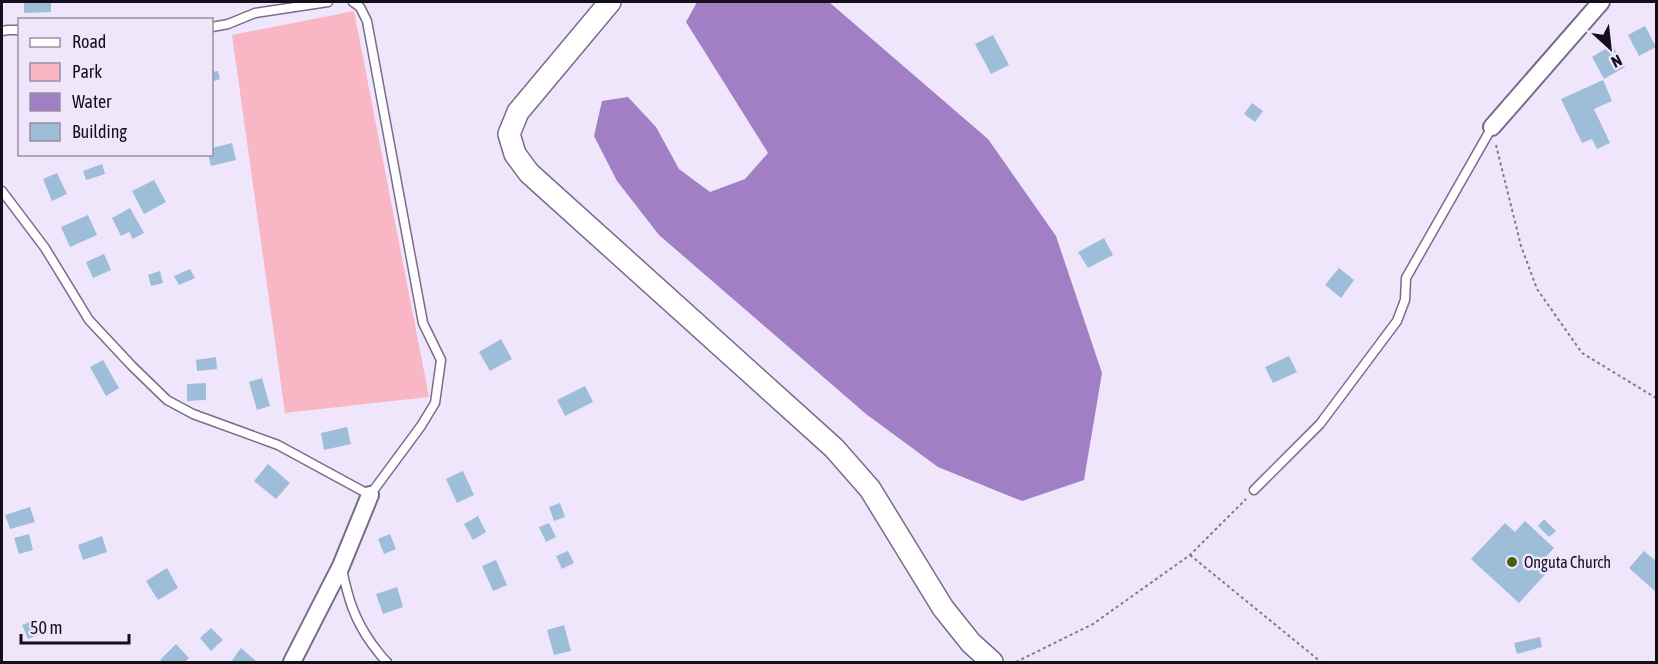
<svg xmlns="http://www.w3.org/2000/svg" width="1658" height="664" font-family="'Asap Condensed',sans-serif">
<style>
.green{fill:#f9b6c5}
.water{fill:#a07fc5}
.building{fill:#9ebdd8}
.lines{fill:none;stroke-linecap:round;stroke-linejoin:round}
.service-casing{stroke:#796b8b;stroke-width:11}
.minor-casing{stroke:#796b8b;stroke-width:20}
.tertiary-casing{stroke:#796b8b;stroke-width:24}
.path{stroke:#827a8c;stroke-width:2;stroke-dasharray:3 3;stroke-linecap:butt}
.service{stroke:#fff;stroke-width:8}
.minor{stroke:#fff;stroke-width:16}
.tertiary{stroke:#fff;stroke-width:21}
.poi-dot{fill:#49610d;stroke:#efe6fc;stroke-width:2}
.labels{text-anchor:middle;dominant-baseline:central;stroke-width:5;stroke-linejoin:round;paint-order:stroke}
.poi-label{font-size:16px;fill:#150f1c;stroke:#efe6fc;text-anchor:start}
</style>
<rect width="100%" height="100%" fill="#efe6fc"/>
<!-- green -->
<path class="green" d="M 354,11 L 429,397 L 285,413 L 232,35 Z"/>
<!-- water -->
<path class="water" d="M 697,2 L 829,2 L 988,139 L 1056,236 L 1102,373 L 1084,480 L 1022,501 L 938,467 L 866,414 L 659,235 L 617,181 L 594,136 L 602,101 L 628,97 L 656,127 L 679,169 L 710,192 L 745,179 L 768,153 L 686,22 Z"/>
<!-- building -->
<path class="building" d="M 24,2 L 51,2 L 51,12 L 24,13 Z
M 1645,26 L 1656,47 L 1639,56 L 1628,35 Z
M 993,35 L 1009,65 L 991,74 L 975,44 Z
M 1612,45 L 1625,67 L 1604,79 L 1592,57 Z
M 218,71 L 220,79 L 212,82 L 212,72 Z
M 1603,80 L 1612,101 L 1594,109 L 1610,143 L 1597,149 L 1592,139 L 1582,143 L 1561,99 Z
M 1252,103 L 1263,111 L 1255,122 L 1244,114 Z
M 232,143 L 236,160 L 211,166 L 208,154 L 212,154 L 212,148 Z
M 102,164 L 105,174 L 86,180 L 83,171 Z
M 57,173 L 67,194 L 52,201 L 43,179 Z
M 154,180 L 166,202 L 144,214 L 132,191 Z
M 130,208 L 144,233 L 133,239 L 129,232 L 121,236 L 112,218 Z
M 88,215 L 97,235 L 70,247 L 61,227 Z
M 1104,238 L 1113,255 L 1088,268 L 1078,252 Z
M 104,254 L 111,270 L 93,278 L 86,262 Z
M 1339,268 L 1354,280 L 1341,298 L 1325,285 Z
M 190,269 L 195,278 L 179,285 L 174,276 Z
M 160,271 L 163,283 L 151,286 L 148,275 Z
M 501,339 L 512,359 L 490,371 L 479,352 Z
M 1289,356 L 1297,372 L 1273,383 L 1265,367 Z
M 216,357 L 217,369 L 197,371 L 196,360 Z
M 103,360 L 119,388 L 106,396 L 90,367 Z
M 262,378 L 270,406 L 257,410 L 249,382 Z
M 206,383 L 206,400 L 187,401 L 187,384 Z
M 585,386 L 593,402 L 565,416 L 557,400 Z
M 347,427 L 351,444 L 324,450 L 321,433 Z
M 268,464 L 290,483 L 276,499 L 254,481 Z
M 463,471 L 474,495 L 457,503 L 446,479 Z
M 560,503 L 565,517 L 554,521 L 549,507 Z
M 30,507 L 35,522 L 10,529 L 5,515 Z
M 478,516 L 486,532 L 473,540 L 464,524 Z
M 1544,519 L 1556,531 L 1549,537 L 1538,526 Z
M 1525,521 L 1554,548 L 1545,558 L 1553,566 L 1519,603 L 1471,559 L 1505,523 L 1515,532 Z
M 549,523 L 556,537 L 546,542 L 539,527 Z
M 29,534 L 33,550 L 19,554 L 14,538 Z
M 390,534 L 396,549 L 384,554 L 378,539 Z
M 102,536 L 107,552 L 83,560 L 78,545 Z
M 568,551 L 574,563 L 562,569 L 556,556 Z
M 1644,551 L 1656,561 L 1656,592 L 1629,568 Z
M 496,560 L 507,585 L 493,591 L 482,566 Z
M 167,568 L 178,588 L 158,600 L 146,581 Z
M 397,587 L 403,607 L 383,614 L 376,594 Z
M 38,619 L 44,633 L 28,639 L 22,625 Z
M 564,625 L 571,651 L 554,655 L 547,630 Z
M 211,628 L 223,640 L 211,651 L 200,638 Z
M 1540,637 L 1542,647 L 1517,654 L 1514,643 Z
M 176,644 L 189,658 L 185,662 L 162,662 L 160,660 Z
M 241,648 L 256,661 L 255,662 L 236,662 L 232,660 Z"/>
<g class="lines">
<!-- service casing -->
<g class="service-casing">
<path id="service" d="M 212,27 L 228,24 L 255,13 L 328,2
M 2,31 L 8,30 L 20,30
M 2,191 L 45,248 L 89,320 L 132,366 L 167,400 L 193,414 L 278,445 L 370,495 L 421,426 L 435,403 L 441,360 L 423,323 L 367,21 L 360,7 L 353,2
M 1254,490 L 1320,424 L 1397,321 L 1405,300 L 1406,278 L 1492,127
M 342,569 C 348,598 354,619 372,644 C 377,650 381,657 387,662"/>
</g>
<!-- minor casing -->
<g class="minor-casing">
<path id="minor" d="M 1492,127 L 1601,2
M 292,662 L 341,566 L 370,495"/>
</g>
<!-- tertiary casing -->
<g class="tertiary-casing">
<path id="tertiary" d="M 610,2 L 518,112 L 509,134 L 515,154 L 529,173 L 834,448 L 870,489 L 943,608 L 971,643 L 992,662"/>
</g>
<!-- path -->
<path class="path" d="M 1496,145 L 1521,246 L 1537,289 L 1582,353 L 1656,398
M 1190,555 L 1321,662
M 1016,662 L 1093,624 L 1190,555 L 1246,499"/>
<!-- service -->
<use href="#service" class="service"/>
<!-- minor -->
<use href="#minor" class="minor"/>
<!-- tertiary -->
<use href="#tertiary" class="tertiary"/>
</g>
<!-- markers -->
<circle class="poi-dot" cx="1512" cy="562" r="6"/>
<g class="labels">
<!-- poi labels -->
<g class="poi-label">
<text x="1524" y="562">Onguta Church</text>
</g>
</g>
<!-- border -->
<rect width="1658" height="664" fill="none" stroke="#150f1c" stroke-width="6"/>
<!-- legend -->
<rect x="18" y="18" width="195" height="138" fill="#efe6fc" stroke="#9890a2" stroke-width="1.5"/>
<rect x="30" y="38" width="30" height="9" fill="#ffffff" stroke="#9890a2" stroke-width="1.5"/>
<text x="72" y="48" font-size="18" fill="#150f1c">Road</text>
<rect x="30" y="63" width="30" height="18" fill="#f9b6c5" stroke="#9890a2" stroke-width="1.5"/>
<text x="72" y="78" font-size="18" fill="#150f1c">Park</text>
<rect x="30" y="93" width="30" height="18" fill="#a07fc5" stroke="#9890a2" stroke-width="1.5"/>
<text x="72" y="108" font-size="18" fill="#150f1c">Water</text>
<rect x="30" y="123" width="30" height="18" fill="#9ebdd8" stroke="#9890a2" stroke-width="1.5"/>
<text x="72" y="138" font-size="18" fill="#150f1c">Building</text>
<!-- north arrow -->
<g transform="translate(1610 48) rotate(153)" stroke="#efe6fc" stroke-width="4.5" paint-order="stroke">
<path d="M0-4.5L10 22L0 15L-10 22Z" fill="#150f1c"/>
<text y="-9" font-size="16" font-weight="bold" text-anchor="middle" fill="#150f1c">N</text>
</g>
<!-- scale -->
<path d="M21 634v9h108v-9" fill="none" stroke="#150f1c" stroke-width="3"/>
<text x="30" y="634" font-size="18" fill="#150f1c" stroke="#efe6fc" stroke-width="4.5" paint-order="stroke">50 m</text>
</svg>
